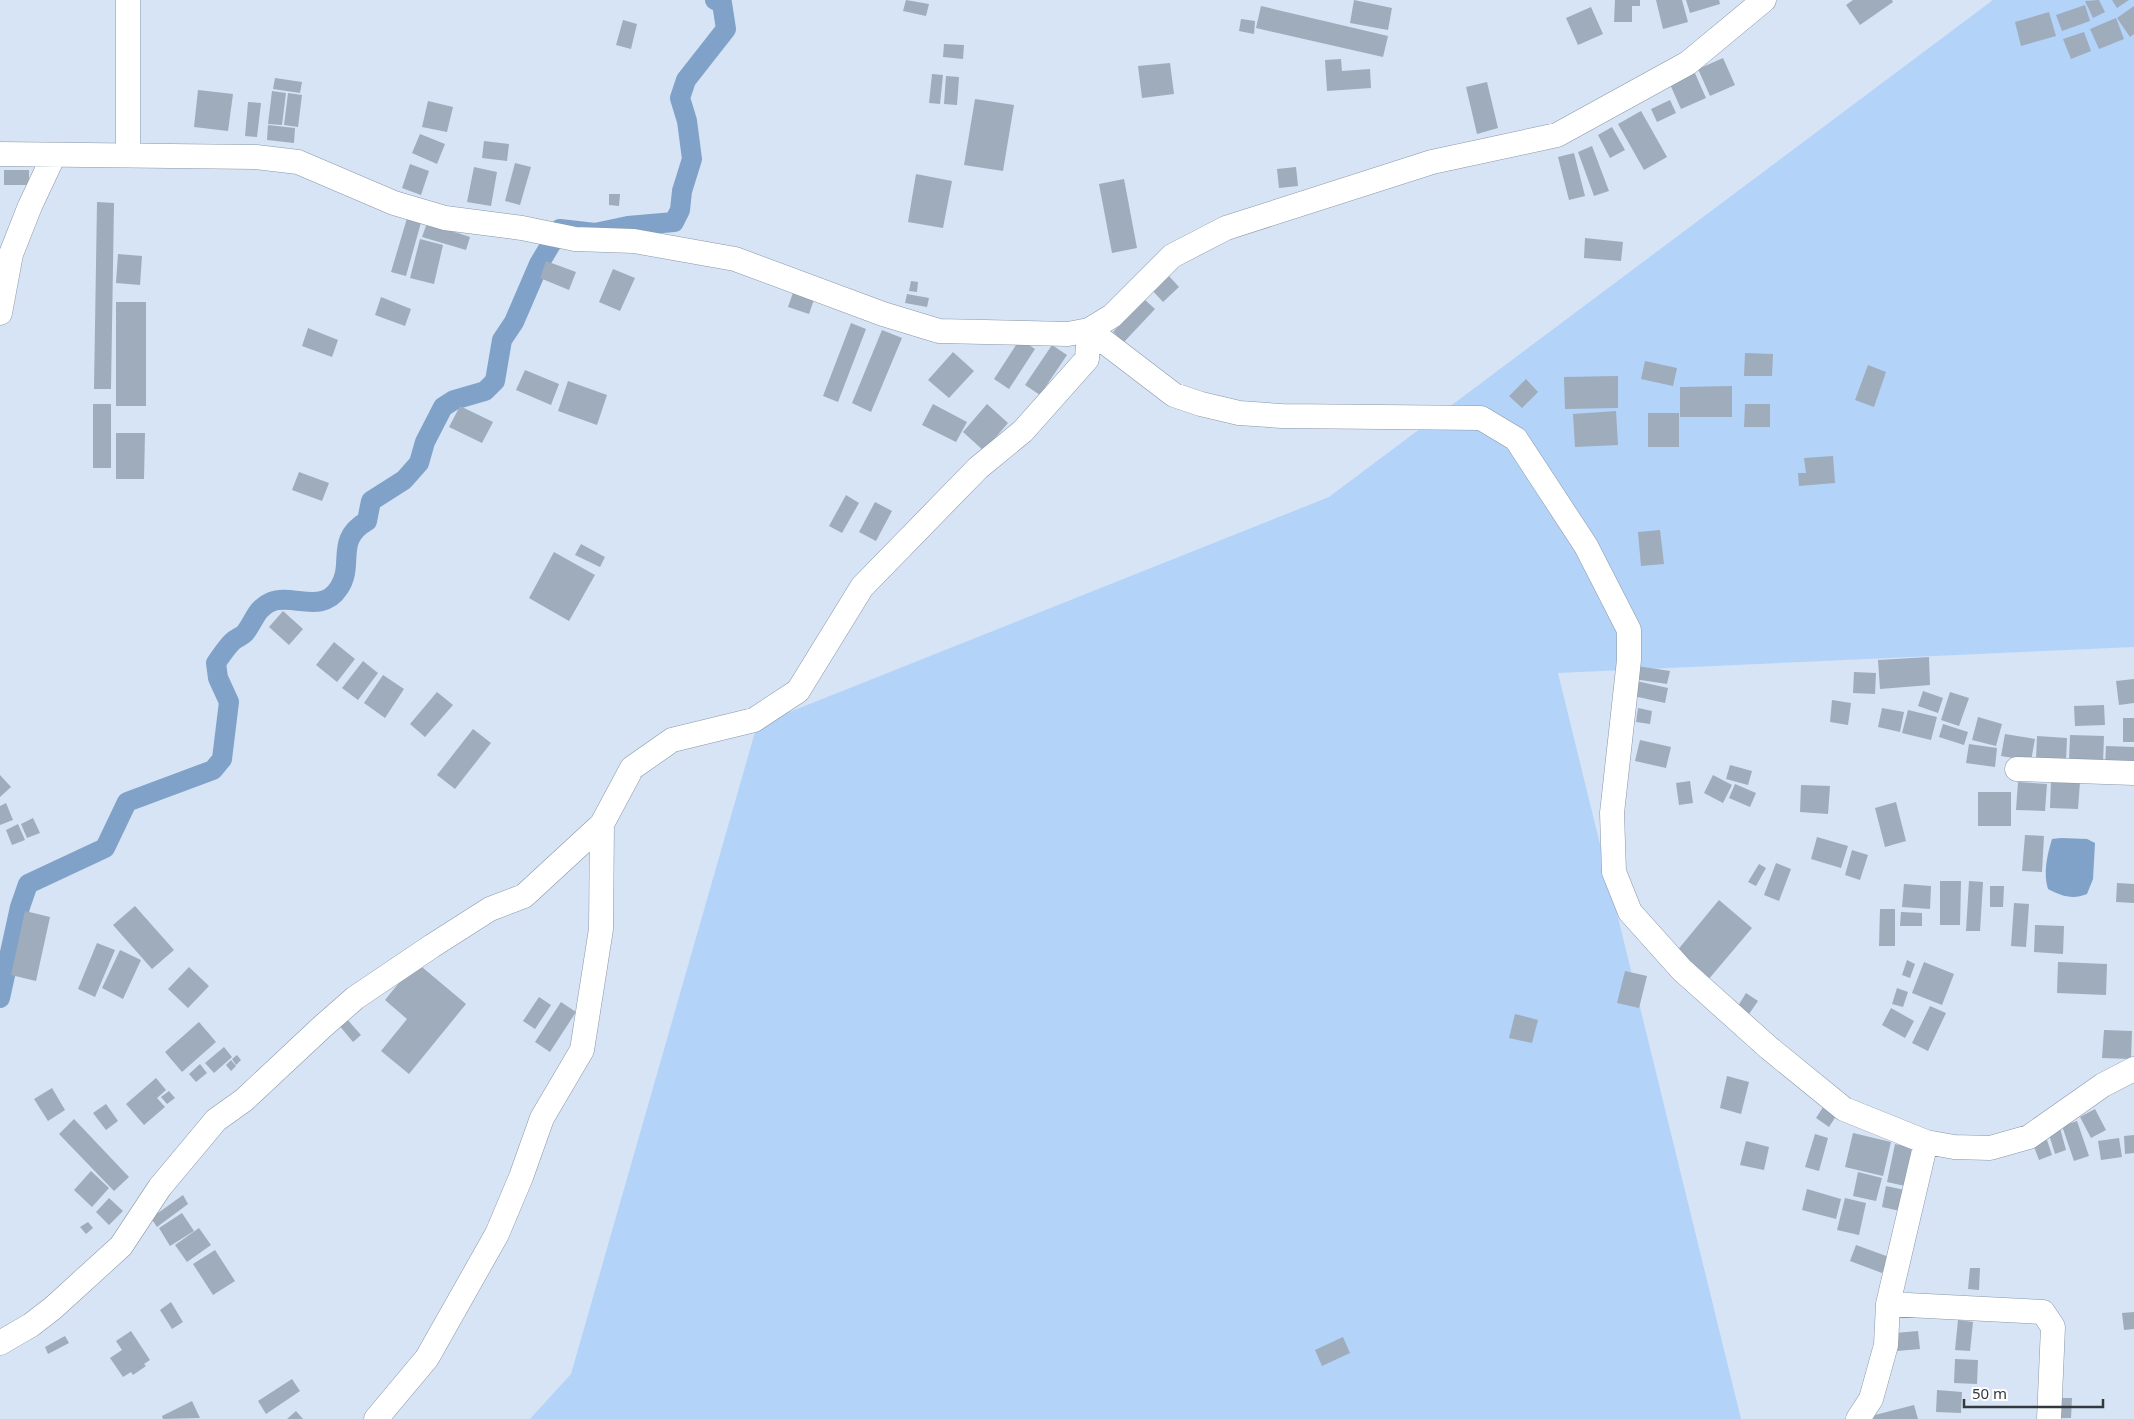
<svg xmlns="http://www.w3.org/2000/svg" width="2134" height="1419" font-family="'Noto Sans',sans-serif">
<style>
.green{fill:#b4d3f9}
.water{fill:#80a1c8}
.lines{fill:none;stroke-linecap:round;stroke-linejoin:round}
.canal{stroke:#80a1c8;stroke-width:20}
.building{fill:#9eacbc}
.minor-casing{stroke:#8997a7;stroke-width:25}
.minor{stroke:#fff;stroke-width:24}
</style>
<rect width="100%" height="100%" fill="#d6e4f5"/>
<!-- green -->
<path class="green" d="M 1993,0 L 2134,0 L 2134,647 L 1558,673 L 1741,1419 L 530,1419 L 571,1374 L 757,725 L 1329,497 Z"/>
<!-- water -->
<path class="water" d="M 2061,838 L 2087,839 L 2095,843 L 2093,879 L 2087,894 C 2072,900 2062,896 2048,889 C 2043,874 2047,855 2052,839 Z"/>
<g class="lines">
<!-- canal -->
<path class="canal" d="M 0,998 L 20,907 L 28,884 L 105,848 L 127,802 L 213,770 L 222,759 L 229,702 L 218,678 L 216,663 C 221,656 226,648 232,642 C 236,638 241,637 245,633 C 254,622 256,608 271,602 C 292,593 322,615 339,588 C 355,564 334,540 367,521 L 371,501 L 404,480 L 419,463 L 425,442 L 443,407 L 454,400 L 485,391 L 495,381 L 502,340 L 514,322 L 539,264 L 560,229 L 595,233 L 628,226 L 674,222 L 680,210 L 682,191 L 692,159 L 687,121 L 680,98 L 686,80 L 726,29 L 722,3 L 715,0"/>
</g>
<!-- building -->
<path class="building" d="M 906,0 L 929,4 L 926,16 L 903,11 Z
M 1354,0 L 1392,8 L 1388,30 L 1350,23 Z
M 1615,0 L 1640,0 L 1640,6 L 1632,6 L 1632,22 L 1614,22 Z
M 1656,0 L 1682,0 L 1688,22 L 1663,29 Z
M 1686,0 L 1719,0 L 1720,4 L 1690,13 Z
M 1853,0 L 1892,0 L 1893,2 L 1860,25 L 1846,5 Z
M 2099,0 L 2105,12 L 2093,18 L 2085,1 Z
M 2112,0 L 2129,0 L 2117,8 Z
M 2085,5 L 2090,21 L 2062,31 L 2056,15 Z
M 1261,6 L 1388,36 L 1383,57 L 1256,28 Z
M 2134,6 L 2134,34 L 2130,37 L 2117,18 Z
M 1591,7 L 1603,34 L 1578,45 L 1566,18 Z
M 2049,12 L 2056,36 L 2021,46 L 2015,22 Z
M 2116,18 L 2124,39 L 2099,49 L 2090,29 Z
M 1241,19 L 1255,21 L 1254,34 L 1239,31 Z
M 623,20 L 637,24 L 631,49 L 616,45 Z
M 2084,32 L 2091,51 L 2071,59 L 2063,39 Z
M 944,44 L 964,45 L 963,59 L 943,57 Z
M 1723,58 L 1735,85 L 1710,96 L 1698,69 Z
M 1341,59 L 1342,71 L 1370,69 L 1371,88 L 1327,91 L 1325,60 Z
M 1170,63 L 1174,94 L 1142,98 L 1138,66 Z
M 1694,71 L 1706,98 L 1681,109 L 1669,82 Z
M 932,74 L 943,75 L 940,104 L 929,103 Z
M 946,76 L 959,77 L 957,105 L 944,104 Z
M 275,78 L 302,82 L 300,93 L 273,89 Z
M 1487,82 L 1498,128 L 1477,134 L 1466,87 Z
M 198,90 L 233,94 L 228,131 L 194,127 Z
M 272,91 L 286,93 L 282,125 L 268,124 Z
M 288,93 L 302,95 L 298,127 L 284,125 Z
M 975,99 L 1014,105 L 1003,171 L 964,165 Z
M 1670,100 L 1676,113 L 1657,122 L 1651,109 Z
M 428,101 L 453,107 L 447,132 L 422,127 Z
M 248,102 L 261,103 L 257,137 L 245,136 Z
M 1641,111 L 1667,157 L 1644,170 L 1618,124 Z
M 268,125 L 295,128 L 294,143 L 267,140 Z
M 1612,127 L 1625,150 L 1610,158 L 1598,135 Z
M 420,134 L 445,144 L 437,164 L 412,153 Z
M 484,141 L 509,144 L 507,161 L 482,158 Z
M 1592,146 L 1609,191 L 1594,196 L 1578,152 Z
M 1574,153 L 1585,196 L 1569,200 L 1558,157 Z
M 515,163 L 531,167 L 520,205 L 505,201 Z
M 410,164 L 429,171 L 421,195 L 402,188 Z
M 474,167 L 497,172 L 491,206 L 467,202 Z
M 1296,167 L 1298,186 L 1279,188 L 1277,169 Z
M 4,170 L 29,170 L 29,185 L 4,185 Z
M 916,174 L 952,181 L 943,228 L 908,222 Z
M 1124,179 L 1137,248 L 1112,253 L 1099,184 Z
M 609,194 L 620,194 L 619,206 L 609,205 Z
M 97,202 L 114,203 L 111,389 L 94,389 Z
M 408,215 L 422,219 L 406,276 L 391,272 Z
M 427,223 L 470,237 L 466,250 L 422,237 Z
M 1585,238 L 1623,242 L 1621,261 L 1584,258 Z
M 420,239 L 443,245 L 434,284 L 410,278 Z
M 118,254 L 142,256 L 140,285 L 116,283 Z
M 546,261 L 576,272 L 569,290 L 540,278 Z
M 613,269 L 635,278 L 620,311 L 599,302 Z
M 1168,275 L 1179,287 L 1163,302 L 1152,290 Z
M 911,281 L 918,282 L 917,292 L 909,291 Z
M 795,287 L 816,294 L 809,314 L 788,307 Z
M 907,294 L 929,298 L 927,307 L 905,303 Z
M 381,297 L 411,309 L 405,326 L 375,315 Z
M 1144,299 L 1155,309 L 1124,342 L 1113,332 Z
M 116,302 L 146,302 L 146,406 L 116,406 Z
M 851,323 L 866,329 L 838,402 L 823,396 Z
M 308,328 L 338,340 L 332,357 L 302,346 Z
M 882,330 L 902,338 L 871,412 L 852,403 Z
M 1020,339 L 1035,349 L 1009,389 L 994,379 Z
M 1052,345 L 1067,355 L 1040,395 L 1025,385 Z
M 953,352 L 974,371 L 949,398 L 928,380 Z
M 1745,353 L 1773,354 L 1772,376 L 1744,376 Z
M 1645,361 L 1677,368 L 1673,386 L 1641,379 Z
M 1868,365 L 1886,372 L 1874,407 L 1855,400 Z
M 525,370 L 559,384 L 551,405 L 516,390 Z
M 1618,376 L 1618,408 L 1565,409 L 1564,377 Z
M 1526,379 L 1538,392 L 1522,408 L 1509,396 Z
M 568,381 L 607,395 L 597,425 L 558,411 Z
M 1732,386 L 1732,417 L 1680,417 L 1680,387 Z
M 93,404 L 111,404 L 111,468 L 93,468 Z
M 933,404 L 967,422 L 956,442 L 922,425 Z
M 987,404 L 1008,423 L 984,451 L 963,432 Z
M 1745,404 L 1770,404 L 1770,427 L 1744,427 Z
M 460,406 L 493,422 L 482,443 L 449,427 Z
M 1616,411 L 1618,445 L 1575,447 L 1573,414 Z
M 1648,413 L 1679,413 L 1679,447 L 1648,447 Z
M 116,433 L 145,433 L 144,479 L 116,479 Z
M 1833,456 L 1835,483 L 1799,486 L 1798,473 L 1806,473 L 1804,458 Z
M 299,472 L 329,483 L 322,501 L 292,490 Z
M 846,495 L 859,503 L 842,533 L 829,526 Z
M 875,502 L 892,511 L 876,541 L 859,532 Z
M 1660,530 L 1664,564 L 1641,566 L 1638,532 Z
M 581,544 L 605,557 L 600,567 L 575,555 Z
M 554,552 L 595,575 L 569,621 L 529,598 Z
M 283,611 L 303,629 L 289,645 L 269,627 Z
M 334,642 L 355,659 L 337,682 L 316,665 Z
M 1929,657 L 1930,685 L 1880,689 L 1878,660 Z
M 363,661 L 378,673 L 358,700 L 342,688 Z
M 1637,666 L 1670,671 L 1667,684 L 1634,679 Z
M 1854,672 L 1876,673 L 1875,694 L 1853,693 Z
M 383,675 L 404,689 L 385,718 L 364,703 Z
M 2134,679 L 2134,703 L 2119,705 L 2116,681 Z
M 1632,680 L 1668,688 L 1665,703 L 1629,695 Z
M 1923,691 L 1943,698 L 1938,713 L 1918,706 Z
M 437,692 L 453,705 L 425,737 L 410,724 Z
M 1950,692 L 1969,698 L 1959,726 L 1941,720 Z
M 1832,700 L 1851,703 L 1848,725 L 1830,722 Z
M 2104,705 L 2105,725 L 2075,726 L 2074,706 Z
M 1638,708 L 1652,711 L 1650,724 L 1636,722 Z
M 1882,708 L 1904,712 L 1900,732 L 1878,727 Z
M 1908,710 L 1937,717 L 1931,740 L 1902,733 Z
M 1978,717 L 2002,724 L 1996,746 L 1972,740 Z
M 2123,718 L 2134,718 L 2134,742 L 2123,742 Z
M 1943,724 L 1968,732 L 1964,745 L 1939,737 Z
M 473,729 L 491,743 L 455,789 L 437,775 Z
M 2005,734 L 2035,739 L 2031,761 L 2001,756 Z
M 2070,735 L 2104,736 L 2103,763 L 2069,762 Z
M 2037,736 L 2067,738 L 2066,761 L 2036,759 Z
M 1640,740 L 1671,747 L 1666,768 L 1635,761 Z
M 1969,744 L 1997,748 L 1995,767 L 1966,763 Z
M 2106,746 L 2134,747 L 2134,770 L 2105,769 Z
M 1730,765 L 1752,771 L 1748,785 L 1726,779 Z
M 0,775 L 11,787 L 0,797 Z
M 1713,775 L 1732,785 L 1723,803 L 1704,793 Z
M 2051,780 L 2080,782 L 2078,809 L 2050,808 Z
M 1690,781 L 1693,803 L 1679,805 L 1676,783 Z
M 2018,782 L 2047,784 L 2045,811 L 2016,810 Z
M 1735,784 L 1756,793 L 1750,807 L 1729,798 Z
M 1801,785 L 1830,786 L 1828,814 L 1800,812 Z
M 1978,792 L 2011,792 L 2011,826 L 1978,826 Z
M 1896,802 L 1906,841 L 1885,847 L 1875,808 Z
M 6,803 L 13,820 L 0,825 L 0,806 Z
M 33,818 L 40,833 L 27,838 L 21,824 Z
M 18,824 L 25,840 L 12,845 L 6,830 Z
M 2025,835 L 2044,836 L 2042,872 L 2022,871 Z
M 1817,837 L 1848,846 L 1841,868 L 1811,859 Z
M 1852,850 L 1868,855 L 1860,880 L 1845,875 Z
M 1776,863 L 1791,869 L 1779,901 L 1764,895 Z
M 1759,864 L 1766,868 L 1756,886 L 1748,882 Z
M 1940,881 L 1961,881 L 1960,925 L 1940,925 Z
M 1969,881 L 1983,882 L 1980,931 L 1966,931 Z
M 2117,883 L 2134,884 L 2134,903 L 2116,902 Z
M 1904,884 L 1931,886 L 1930,909 L 1902,907 Z
M 1990,886 L 2004,886 L 2003,907 L 1990,907 Z
M 1719,900 L 1752,928 L 1708,980 L 1676,952 Z
M 2014,903 L 2029,904 L 2026,947 L 2011,946 Z
M 135,906 L 174,950 L 152,969 L 113,925 Z
M 1880,909 L 1895,909 L 1895,946 L 1879,946 Z
M 25,911 L 50,917 L 36,981 L 11,975 Z
M 1901,912 L 1922,913 L 1922,926 L 1900,926 Z
M 2035,925 L 2064,926 L 2063,954 L 2034,952 Z
M 97,943 L 115,950 L 95,997 L 78,989 Z
M 120,950 L 141,960 L 123,999 L 102,988 Z
M 1907,960 L 1915,964 L 1910,978 L 1902,975 Z
M 416,962 L 466,1004 L 409,1074 L 381,1051 L 407,1019 L 385,1000 Z
M 1924,962 L 1954,974 L 1942,1005 L 1912,993 Z
M 2058,962 L 2107,964 L 2106,995 L 2057,993 Z
M 189,967 L 209,986 L 188,1008 L 168,989 Z
M 1625,971 L 1647,976 L 1639,1008 L 1617,1003 Z
M 1897,988 L 1908,992 L 1903,1007 L 1892,1004 Z
M 1746,993 L 1758,1001 L 1749,1014 L 1738,1006 Z
M 539,997 L 551,1005 L 535,1029 L 523,1021 Z
M 561,1002 L 576,1012 L 550,1052 L 535,1042 Z
M 1930,1006 L 1946,1013 L 1928,1051 L 1912,1043 Z
M 1891,1008 L 1914,1021 L 1905,1038 L 1882,1025 Z
M 1515,1014 L 1538,1020 L 1532,1043 L 1509,1038 Z
M 346,1018 L 361,1035 L 353,1042 L 338,1024 Z
M 199,1022 L 216,1042 L 182,1072 L 165,1052 Z
M 2104,1030 L 2132,1031 L 2131,1059 L 2102,1058 Z
M 224,1047 L 232,1057 L 214,1073 L 205,1063 Z
M 237,1055 L 241,1060 L 236,1065 L 232,1059 Z
M 231,1060 L 236,1066 L 231,1071 L 226,1065 Z
M 200,1064 L 207,1073 L 196,1082 L 189,1074 Z
M 1727,1076 L 1749,1082 L 1741,1114 L 1720,1108 Z
M 156,1078 L 166,1090 L 157,1098 L 165,1107 L 144,1125 L 126,1104 Z
M 52,1088 L 65,1110 L 48,1121 L 34,1099 Z
M 169,1091 L 175,1098 L 167,1104 L 161,1097 Z
M 1827,1101 L 1840,1110 L 1829,1127 L 1816,1118 Z
M 106,1104 L 118,1121 L 106,1130 L 93,1113 Z
M 2095,1109 L 2106,1130 L 2091,1138 L 2080,1117 Z
M 74,1119 L 129,1177 L 114,1191 L 59,1134 Z
M 2077,1121 L 2089,1156 L 2074,1161 L 2062,1126 Z
M 2060,1128 L 2066,1150 L 2055,1154 L 2048,1131 Z
M 1853,1133 L 1891,1142 L 1883,1176 L 1845,1167 Z
M 1815,1134 L 1828,1138 L 1819,1171 L 1805,1167 Z
M 2134,1135 L 2134,1153 L 2125,1154 L 2124,1136 Z
M 2119,1138 L 2122,1157 L 2101,1160 L 2098,1141 Z
M 2047,1140 L 2052,1155 L 2039,1160 L 2033,1144 Z
M 1746,1141 L 1769,1147 L 1764,1170 L 1740,1165 Z
M 1895,1144 L 1914,1148 L 1905,1186 L 1887,1182 Z
M 91,1171 L 109,1188 L 92,1207 L 74,1190 Z
M 1858,1172 L 1882,1178 L 1876,1201 L 1853,1196 Z
M 1886,1186 L 1905,1190 L 1900,1211 L 1882,1207 Z
M 1807,1189 L 1841,1199 L 1836,1219 L 1802,1210 Z
M 183,1195 L 188,1204 L 157,1227 L 151,1218 Z
M 109,1198 L 123,1211 L 109,1225 L 96,1212 Z
M 1845,1198 L 1866,1203 L 1859,1235 L 1837,1230 Z
M 182,1213 L 194,1231 L 170,1246 L 159,1228 Z
M 88,1222 L 93,1228 L 86,1234 L 80,1227 Z
M 199,1228 L 211,1245 L 187,1262 L 175,1245 Z
M 1856,1245 L 1889,1257 L 1882,1273 L 1850,1261 Z
M 215,1250 L 235,1281 L 213,1295 L 193,1264 Z
M 1970,1268 L 1980,1268 L 1979,1290 L 1968,1289 Z
M 171,1302 L 183,1322 L 172,1329 L 160,1310 Z
M 2134,1312 L 2134,1329 L 2124,1330 L 2122,1313 Z
M 1958,1320 L 1973,1322 L 1970,1351 L 1955,1350 Z
M 131,1331 L 150,1360 L 144,1364 L 146,1366 L 133,1375 L 131,1372 L 123,1377 L 110,1358 L 122,1350 L 116,1341 Z
M 1918,1331 L 1920,1349 L 1897,1351 L 1895,1333 Z
M 65,1336 L 69,1343 L 48,1354 L 45,1347 Z
M 1343,1337 L 1350,1353 L 1322,1366 L 1315,1350 Z
M 1955,1359 L 1978,1360 L 1977,1384 L 1954,1383 Z
M 292,1379 L 300,1391 L 266,1414 L 258,1401 Z
M 1937,1390 L 1962,1392 L 1961,1413 L 1936,1412 Z
M 2057,1398 L 2072,1398 L 2071,1418 L 2056,1418 Z
M 192,1401 L 200,1418 L 163,1419 L 162,1416 Z
M 1914,1405 L 1918,1419 L 1872,1419 L 1871,1416 Z
M 296,1411 L 303,1419 L 287,1419 Z"/>
<g class="lines">
<!-- minor casing -->
<g class="minor-casing">
<path id="minor" d="M 0,154 L 256,157 L 298,162 L 394,203 L 445,218 L 522,228 L 575,239 L 634,241 L 735,259 L 883,314 L 939,331 L 1068,334 L 1089,330 L 1112,316 L 1172,256 L 1226,228 L 1432,162 L 1557,135 L 1688,63 L 1764,0
M 128,155 L 128,0
M 0,313 L 11,254 L 30,206 L 54,155
M 1089,330 L 1174,395 L 1201,404 L 1239,413 L 1282,416 L 1481,418 L 1516,439 L 1586,546 L 1629,630 L 1629,660 L 1612,813 L 1614,872 L 1630,912 L 1682,970 L 1769,1048 L 1844,1109 L 1926,1142 L 1954,1147 L 1990,1148 L 2029,1137 L 2103,1085 L 2134,1069
M 2017,769 L 2134,773
M 1888,1304 L 2043,1312 L 2053,1327 L 2049,1419
M 0,1343 L 31,1325 L 53,1308 L 121,1246 L 160,1187 L 216,1120 L 244,1100 L 322,1027 L 355,998 L 432,946 L 490,909 L 524,896 L 602,824
M 376,1419 L 427,1358 L 497,1234 L 521,1177 L 542,1118 L 582,1050 L 601,929 L 602,824 L 632,768 L 672,740 L 754,720 L 798,691 L 862,587 L 978,468 L 1023,431 L 1087,359 L 1089,330
M 1858,1419 L 1871,1399 L 1886,1345 L 1888,1304 L 1926,1142"/>
</g>
<!-- minor -->
<use href="#minor" class="minor"/>
</g>
<!-- scale -->
<path d="M1964 1399v8h139v-8" fill="none" stroke="#33383f" stroke-width="2.5"/>
<text x="1972" y="1399" font-size="15" fill="#33383f" stroke="#ffffff" stroke-width="4" paint-order="stroke">50 m</text>
</svg>
